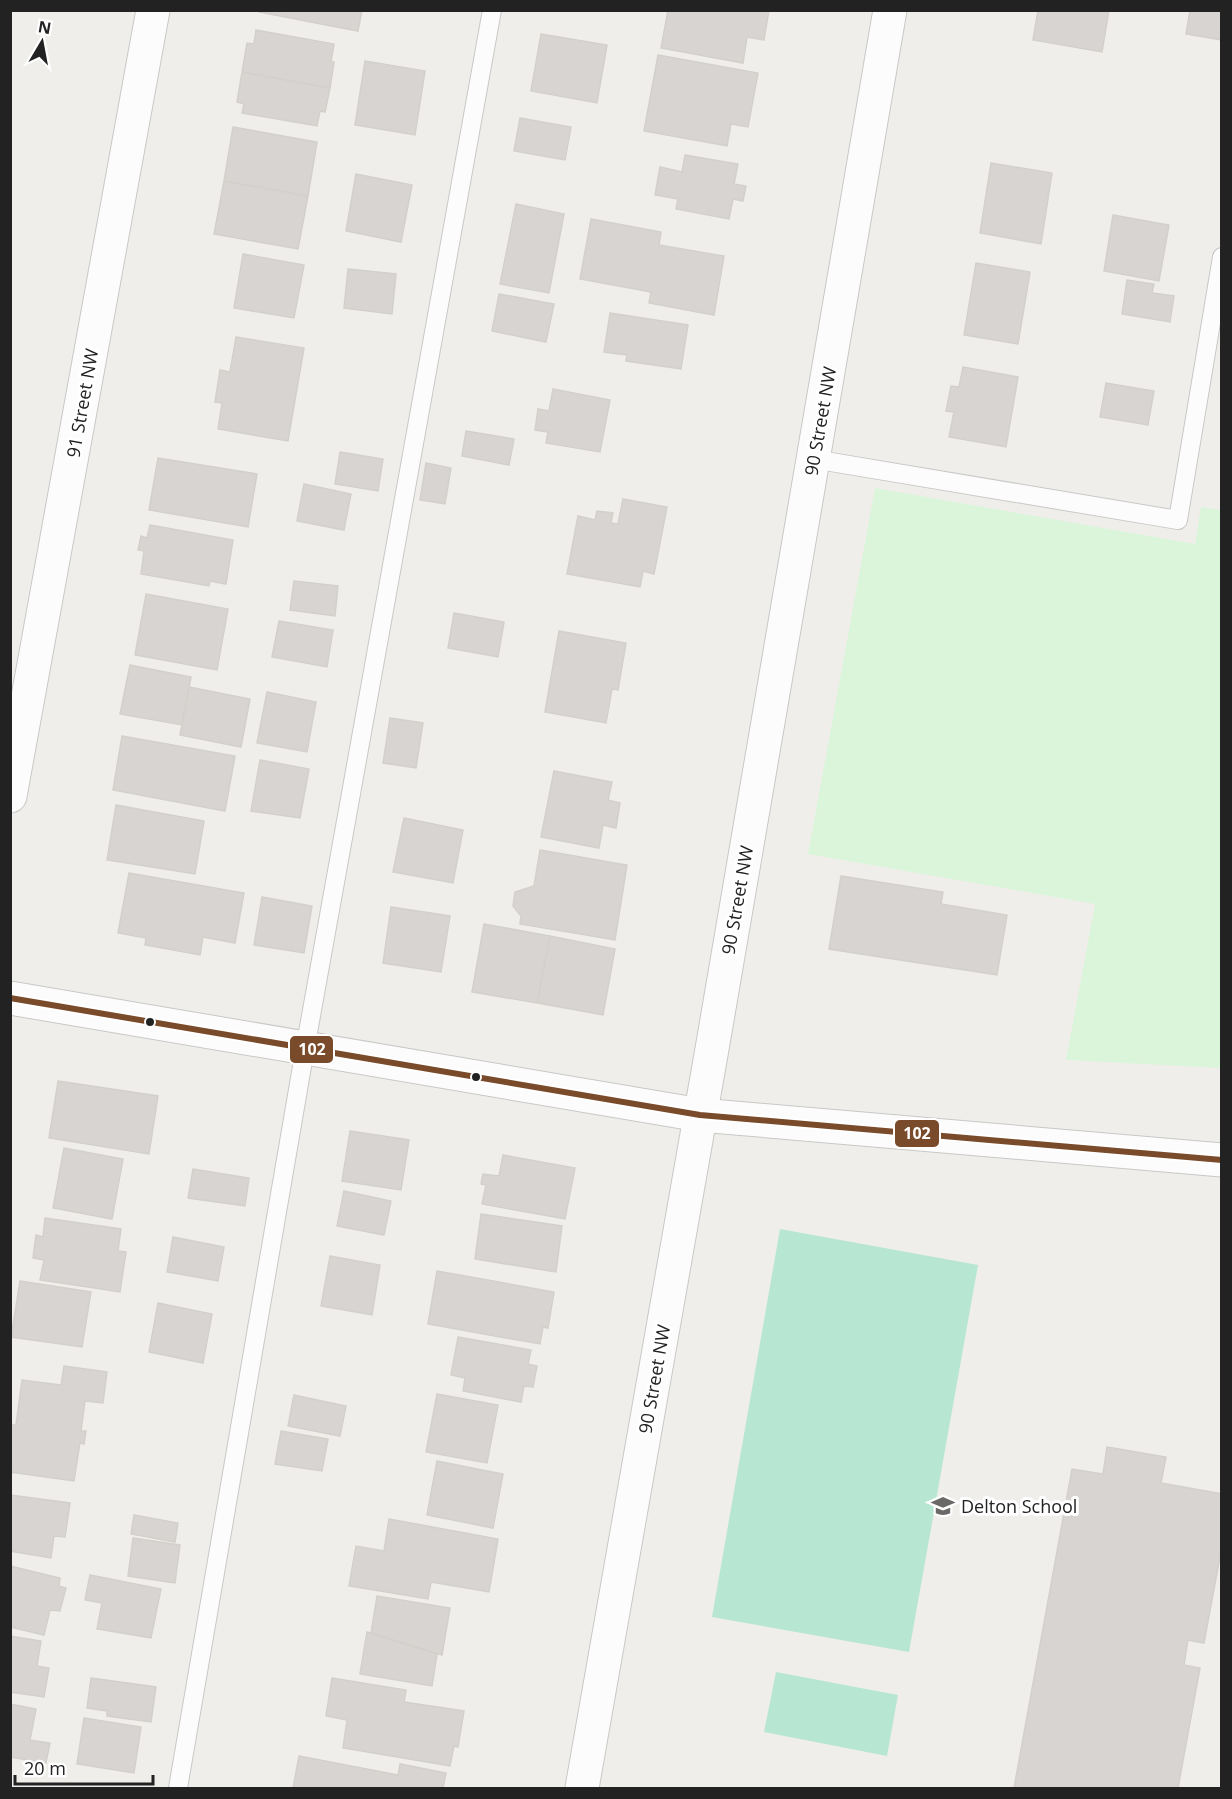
<svg xmlns="http://www.w3.org/2000/svg" width="1232" height="1799" font-family="'Open Sans',sans-serif">
<style>
.park{fill:#daf5da}
.pitch{fill:#b7e6d2}
.building{fill:#d7d4d2;stroke:#d3d0cc;stroke-width:1.5}
.lines{fill:none;stroke-linecap:round;stroke-linejoin:round}
.service-casing{stroke:#c9c8c7;stroke-width:20}
.minor-casing{stroke:#c9c8c7;stroke-width:35}
.tertiary-casing{stroke:#c9c8c7;stroke-width:35}
.service{stroke:#fdfcfc;stroke-width:18}
.minor{stroke:#fdfcfc;stroke-width:33}
.tertiary{stroke:#fdfcfc;stroke-width:33}
.bus-1-casing{stroke:#fff;stroke-width:10}
.bus-1{stroke:#7a4b2a;stroke-width:6}
.bus-dot{fill:#222;stroke:#fff;stroke-width:2}
.labels{text-anchor:middle;dominant-baseline:central;stroke-width:6;stroke-linejoin:round;paint-order:stroke}
.street-label{font-size:18px;fill:#222;stroke:#fff}
.poi-label{font-size:18px;fill:#222;stroke:#fff;text-anchor:start}
.line-badge{stroke:#fff;stroke-width:2}
.badge-label{font-size:16px;text-anchor:middle;font-weight:bold;fill:#fff}
</style>
<rect width="100%" height="100%" fill="#f0eeeb"/>
<!-- park -->
<path class="park" d="M 875,488 L 1195,544 L 1201,507 L 1221,510 L 1221,1068 L 1066,1060 L 1095,904 L 808,854 Z"/>
<!-- pitch -->
<path class="pitch" d="M 780,1229 L 978,1265 L 909,1652 L 712,1617 Z
M 776,1672 L 898,1695 L 887,1756 L 764,1732 Z"/>
<!-- building -->
<path class="building" d="M 260,10 L 362,10 L 358,31 L 259,12 Z
M 668,10 L 769,10 L 764,40 L 747,37 L 743,63 L 661,48 Z
M 1038,10 L 1109,10 L 1102,52 L 1033,40 Z
M 1190,10 L 1222,10 L 1222,40 L 1186,34 Z
M 256,30 L 334,44 L 331,62 L 334,62 L 330,88 L 242,72 L 247,43 L 254,44 Z
M 541,34 L 607,45 L 597,103 L 531,91 Z
M 658,55 L 758,73 L 748,127 L 731,124 L 727,146 L 644,131 Z
M 365,61 L 425,71 L 415,135 L 355,125 Z
M 242,72 L 330,88 L 325,112 L 320,111 L 317,126 L 242,113 L 244,104 L 237,102 Z
M 520,118 L 571,127 L 565,160 L 514,151 Z
M 233,127 L 317,142 L 308,196 L 224,181 Z
M 685,155 L 738,164 L 734,184 L 746,186 L 743,201 L 733,199 L 729,219 L 676,209 L 678,199 L 655,195 L 660,167 L 682,172 Z
M 991,163 L 1052,173 L 1041,244 L 980,233 Z
M 356,174 L 412,185 L 401,242 L 346,231 Z
M 224,181 L 308,196 L 298,249 L 214,234 Z
M 516,204 L 564,214 L 549,293 L 500,284 Z
M 1113,215 L 1169,225 L 1159,281 L 1104,271 Z
M 591,219 L 661,232 L 659,245 L 724,256 L 714,315 L 649,303 L 651,292 L 580,279 Z
M 243,254 L 304,265 L 294,318 L 234,308 Z
M 976,263 L 1030,272 L 1018,344 L 964,335 Z
M 348,269 L 396,274 L 392,314 L 344,308 Z
M 1127,280 L 1154,284 L 1152,293 L 1174,296 L 1170,322 L 1122,314 Z
M 499,294 L 554,304 L 546,342 L 492,331 Z
M 610,313 L 688,325 L 681,369 L 626,361 L 627,355 L 604,352 Z
M 236,337 L 304,348 L 288,441 L 218,429 L 222,403 L 215,402 L 220,370 L 230,372 Z
M 963,367 L 1018,377 L 1006,447 L 949,437 L 954,412 L 946,411 L 951,386 L 959,387 Z
M 1106,383 L 1154,391 L 1148,425 L 1100,417 Z
M 553,389 L 610,400 L 600,452 L 546,443 L 548,432 L 535,430 L 538,409 L 549,411 Z
M 466,431 L 514,439 L 509,465 L 462,456 Z
M 340,452 L 383,459 L 378,491 L 335,484 Z
M 158,458 L 257,474 L 248,527 L 149,510 Z
M 426,463 L 451,468 L 445,504 L 420,500 Z
M 304,484 L 351,494 L 344,530 L 297,521 Z
M 623,499 L 667,507 L 654,574 L 643,571 L 640,587 L 567,574 L 578,516 L 595,520 L 597,511 L 613,513 L 611,523 L 618,524 Z
M 150,525 L 233,540 L 226,584 L 210,581 L 209,586 L 141,574 L 144,551 L 138,550 L 141,536 L 147,538 Z
M 294,581 L 338,586 L 335,616 L 290,610 Z
M 146,594 L 228,609 L 217,670 L 135,655 Z
M 454,613 L 504,622 L 498,657 L 448,648 Z
M 279,621 L 333,630 L 327,667 L 272,657 Z
M 559,631 L 626,643 L 618,690 L 612,689 L 606,723 L 545,712 Z
M 130,665 L 191,677 L 182,725 L 120,714 Z
M 189,687 L 250,699 L 241,747 L 180,735 Z
M 267,692 L 316,702 L 307,752 L 257,743 Z
M 390,718 L 423,723 L 416,768 L 383,763 Z
M 122,736 L 235,756 L 225,811 L 113,790 Z
M 260,760 L 309,769 L 300,818 L 251,811 Z
M 554,771 L 612,782 L 608,800 L 620,803 L 616,828 L 603,825 L 599,848 L 541,837 Z
M 116,805 L 204,821 L 195,874 L 107,860 Z
M 404,818 L 463,830 L 453,883 L 393,872 Z
M 540,850 L 627,865 L 615,940 L 520,924 L 521,916 L 513,906 L 515,892 L 534,886 Z
M 129,873 L 244,893 L 235,943 L 203,937 L 200,955 L 145,945 L 146,938 L 118,933 Z
M 841,876 L 943,892 L 941,904 L 1007,915 L 997,975 L 829,949 Z
M 262,897 L 312,906 L 304,953 L 254,945 Z
M 391,907 L 450,916 L 441,972 L 383,963 Z
M 484,924 L 550,936 L 537,1003 L 472,992 Z
M 550,936 L 615,949 L 603,1015 L 537,1003 Z
M 58,1081 L 158,1096 L 149,1154 L 49,1138 Z
M 350,1131 L 409,1140 L 401,1190 L 342,1181 Z
M 64,1148 L 123,1159 L 112,1219 L 53,1208 Z
M 503,1155 L 575,1168 L 565,1219 L 482,1204 L 486,1185 L 481,1184 L 483,1174 L 499,1176 Z
M 193,1169 L 249,1178 L 245,1206 L 188,1198 Z
M 344,1191 L 391,1201 L 384,1235 L 337,1226 Z
M 481,1214 L 562,1226 L 556,1272 L 475,1259 Z
M 45,1218 L 121,1229 L 118,1251 L 126,1252 L 120,1292 L 40,1280 L 44,1260 L 33,1258 L 36,1235 L 43,1237 Z
M 173,1237 L 224,1247 L 218,1281 L 167,1272 Z
M 330,1256 L 380,1265 L 372,1315 L 321,1306 Z
M 437,1271 L 554,1292 L 548,1328 L 543,1327 L 540,1344 L 428,1324 Z
M 20,1281 L 91,1292 L 82,1347 L 11,1337 Z
M 158,1303 L 212,1314 L 203,1363 L 149,1352 Z
M 458,1337 L 531,1350 L 528,1364 L 537,1366 L 533,1387 L 524,1386 L 521,1402 L 463,1391 L 465,1378 L 451,1375 Z
M 64,1366 L 107,1372 L 103,1403 L 85,1401 L 81,1431 L 86,1431 L 84,1444 L 80,1443 L 74,1481 L 10,1472 L 10,1425 L 16,1425 L 22,1380 L 61,1385 Z
M 437,1394 L 498,1405 L 487,1463 L 426,1452 Z
M 294,1395 L 346,1406 L 340,1436 L 288,1426 Z
M 281,1431 L 328,1439 L 322,1471 L 275,1464 Z
M 1107,1447 L 1166,1457 L 1161,1483 L 1222,1494 L 1222,1546 L 1204,1643 L 1188,1640 L 1184,1665 L 1200,1668 L 1178,1788 L 1014,1788 L 1072,1469 L 1103,1474 Z
M 437,1461 L 503,1474 L 493,1528 L 427,1515 Z
M 10,1495 L 70,1503 L 65,1537 L 54,1536 L 51,1558 L 10,1551 Z
M 134,1515 L 178,1523 L 175,1542 L 131,1534 Z
M 389,1519 L 498,1539 L 489,1592 L 431,1582 L 428,1599 L 349,1586 L 356,1546 L 384,1551 Z
M 133,1538 L 180,1545 L 175,1583 L 128,1576 Z
M 10,1566 L 60,1578 L 59,1586 L 66,1588 L 60,1611 L 50,1610 L 44,1635 L 10,1627 Z
M 90,1575 L 161,1589 L 151,1638 L 97,1629 L 102,1603 L 85,1600 Z
M 377,1596 L 450,1608 L 442,1655 L 371,1633 Z
M 367,1632 L 437,1654 L 432,1686 L 360,1674 Z
M 10,1636 L 41,1641 L 37,1666 L 49,1668 L 44,1697 L 10,1692 Z
M 91,1678 L 156,1687 L 151,1722 L 107,1716 L 107,1711 L 87,1708 Z
M 332,1678 L 406,1690 L 404,1702 L 464,1711 L 458,1747 L 454,1746 L 450,1766 L 343,1748 L 347,1720 L 326,1716 Z
M 10,1704 L 36,1709 L 30,1740 L 50,1743 L 46,1763 L 10,1757 Z
M 84,1718 L 141,1727 L 134,1773 L 77,1764 Z
M 299,1756 L 398,1775 L 400,1764 L 446,1773 L 443,1788 L 293,1788 Z"/>
<g class="lines">
<!-- service casing -->
<g class="service-casing">
<path id="service" d="M 813,459 L 1178,520 L 1222,257
M 178,1788 L 305,1049 L 492,10"/>
</g>
<!-- minor casing -->
<g class="minor-casing">
<path id="minor" d="M 10,796 L 153,10
M 582,1788 L 712,1049 L 890,10"/>
</g>
<!-- tertiary casing -->
<g class="tertiary-casing">
<path id="tertiary" d="M 10,998 L 700,1115 L 1222,1160"/>
</g>
<!-- service -->
<use href="#service" class="service"/>
<!-- minor -->
<use href="#minor" class="minor"/>
<!-- tertiary -->
<use href="#tertiary" class="tertiary"/>
<!-- bus-1 casing -->
<g class="bus-1-casing">
<path id="bus-1" d="M 10,998 L 700,1115 L 1222,1160"/>
</g>
<!-- bus-1 -->
<use href="#bus-1" class="bus-1"/>
</g>
<!-- icons -->
<defs>
<g id="school-bare" transform="scale(1.8)"><path d="M0-5L7-2L0 1L-7-2ZM-4 1L0 2.5L4 1V4Q0 6-4 4Z" fill="#6a6968" stroke="#fff" stroke-width="2.5" paint-order="stroke"/></g>
</defs>
<g fill-rule="evenodd">
<use href="#school-bare" x="943" y="1506"/>
</g>
<!-- markers -->
<g class="bus-dot">
<circle cx="150" cy="1022" r="5"/>
<circle cx="476" cy="1077" r="5"/>
</g>
<g class="labels">
<!-- street labels -->
<g class="street-label">
<text transform="translate(82 403) rotate(-80)">91 Street NW</text>
<text transform="translate(820 421) rotate(-80)">90 Street NW</text>
<text transform="translate(737 900) rotate(-80)">90 Street NW</text>
<text transform="translate(654 1379) rotate(-80)">90 Street NW</text>
</g>
<!-- poi labels -->
<g class="poi-label">
<text x="961" y="1506">Delton School</text>
</g>
</g>
<g class="line-badge">
<rect x="289" y="1035" width="45" height="29" rx="6" fill="#7a4b2a"/>
<rect x="894" y="1119" width="46" height="29" rx="6" fill="#7a4b2a"/>
</g>
<g class="badge-label">
<text x="312" y="1055">102</text>
<text x="917" y="1139">102</text>
</g>
<!-- border -->
<rect width="1232" height="1799" fill="none" stroke="#222222" stroke-width="24"/>
<!-- north arrow -->
<g transform="translate(42 42) rotate(10)" stroke="#ffffff" stroke-width="4.5" paint-order="stroke">
<path d="M0-4.5L10 22L0 15L-10 22Z" fill="#222222"/>
<text y="-9" font-size="16" font-weight="bold" text-anchor="middle" fill="#222222">N</text>
</g>
<!-- scale -->
<path d="M15 1775v9h138v-9" fill="none" stroke="#222222" stroke-width="3"/>
<text x="24" y="1775" font-size="18" fill="#222222" stroke="#ffffff" stroke-width="4.5" paint-order="stroke">20 m</text>
</svg>
